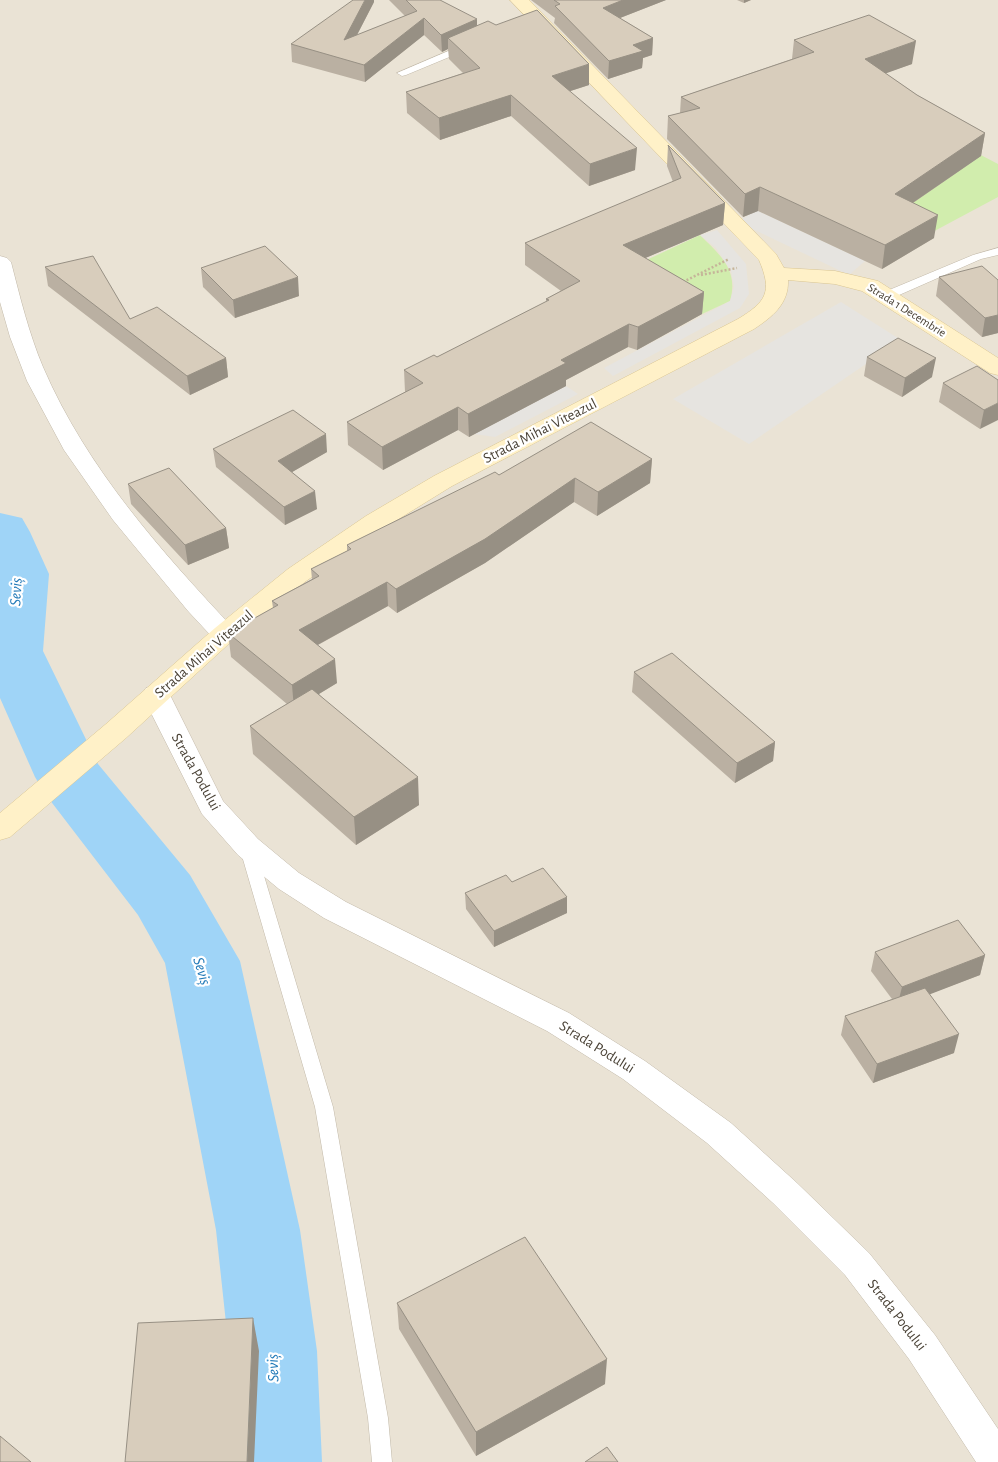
<svg xmlns="http://www.w3.org/2000/svg" width="998" height="1462" font-family="'Alegreya Sans',sans-serif">
<style>
.residential{fill:#eae3d5}
.green{fill:#d1edad}
.parking{fill:#e6e4e0}
.lines{fill:none;stroke-linecap:round;stroke-linejoin:round}
.river{fill:#9fd4f7;fill-rule:evenodd}
.lane-casing{stroke:#c2b9a9;stroke-width:1}
.street-casing{stroke:#c2b9a9;stroke-width:1}
.secondary-casing{stroke:#dac693;stroke-width:1}
.path{stroke:#c5b599;stroke-width:2.5;stroke-dasharray:2 2;stroke-linecap:butt}
.lane{fill:#fff;fill-rule:evenodd}
.street{fill:#fff;fill-rule:evenodd}
.secondary{fill:#fff1c8;fill-rule:evenodd}
.wall{fill:#bab0a2}
.shaded-wall{fill:#979084}
.building{fill:#d8cdbc;stroke:#979084}
.labels{text-anchor:middle;dominant-baseline:central;stroke-width:4.5;stroke-linejoin:round;paint-order:stroke}
.far-street-label{font-size:12px;fill:#4a4236;stroke:#fff}
.street-label{font-size:15px;fill:#4a4236;stroke:#fff}
.water-label{font-size:16px;font-style:italic;fill:#227ab8;stroke:#fff}
</style>
<rect width="100%" height="100%" fill="#f5f1e8"/>
<!-- residential -->
<path class="residential" d="M 0,0 L 998,0 L 998,1462 L 0,1462 Z"/>
<!-- green -->
<path class="green" d="M 977,153 L 998,164 L 998,197 L 927,235 L 885,155 Z
M 700,235 C 720,255 739,270 730,301 L 702,314 L 623,271 Z"/>
<!-- parking -->
<path class="parking" d="M 756,210 L 865,261 L 849,275 L 738,222 Z
M 717,230 L 746,264 L 749,294 L 740,308 L 613,376 L 604,368 L 730,301 L 734,287 L 731,271 L 716,248 L 700,235 Z
M 841,302 L 901,340 L 749,444 L 673,399 Z
M 566,386 L 578,394 L 495,437 L 474,434 Z"/>
<g class="lines">
<!-- river -->
<path class="river" d="M 0,513 L 22,518 L 30,532 L 49,574 L 43,651 L 98,764 L 190,875 L 240,961 L 300,1230 L 317,1351 L 322,1462 L 230,1462 L 229,1351 L 216,1230 L 165,963 L 138,915 L 46,795 L 35,777 L 0,698 Z"/>
<!-- lane casing -->
<g class="lane-casing">
<path id="lane" d="M 467,43 L 471,44 L 471,48 L 406,75 L 402,76 L 397,73 Z
M 998,248 L 998,255 L 981,259 L 890,299 L 886,300 L 880,296 L 882,293 L 973,255 Z
M 248,843 L 254,845 L 256,849 L 333,1107 L 388,1418 L 392,1462 L 372,1462 L 368,1418 L 315,1107 L 240,849 L 242,845 Z"/>
</g>
<!-- street casing -->
<g class="street-casing">
<path id="street" d="M 0,256 L 7,258 L 11,262 C 20,297 29,334 43,367 C 86,467 160,550 233,628 L 237,634 L 233,640 L 224,643 L 215,640 L 188,611 L 113,520 L 64,450 L 27,381 L 10,337 L 0,302 Z
M 156,686 L 166,688 L 170,695 L 223,801 L 258,839 L 299,873 L 346,902 L 569,1013 L 645,1061 L 731,1123 L 797,1183 L 869,1253 L 935,1335 L 998,1429 L 998,1462 L 976,1462 L 909,1359 L 845,1275 L 773,1203 L 707,1143 L 623,1079 L 547,1031 L 324,918 L 279,889 L 238,855 L 202,814 L 142,695 L 146,688 Z"/>
</g>
<!-- secondary casing -->
<g class="secondary-casing">
<path id="secondary" d="M 510,0 L 529,0 L 776,254 L 784,268 L 835,271 L 878,281 L 998,358 L 998,375 L 990,373 L 862,291 L 835,284 L 788,280 C 789,304 772,317 754,329 L 452,486 L 384,528 L 306,581 L 233,640 L 126,738 L 10,837 L 0,840 L 0,813 L 106,724 L 215,628 L 288,569 L 366,516 L 434,476 L 738,319 C 766,302 773,292 759,260 Z"/>
</g>
<!-- path -->
<path class="path" d="M 701,275 L 737,268
M 683,282 L 729,259"/>
<!-- lane -->
<use href="#lane" class="lane"/>
<!-- street -->
<use href="#street" class="street"/>
<!-- secondary -->
<use href="#secondary" class="secondary"/>
</g>
<!-- wall -->
<path class="wall" d="M 389,0 L 440,0 L 477,26 L 589,85 L 570,91 L 635,170 L 589,186 L 511,116 L 440,140 L 407,113 L 406,92 L 463,73 L 449,59 L 448,49 L 442,52 L 424,35 L 365,82 L 292,62 L 291,44 L 374,2 L 357,35 L 405,16 Z
M 531,0 L 666,0 L 620,18 L 653,38 L 652,55 L 643,58 L 642,68 L 608,79 L 554,23 L 555,18 Z
M 737,0 L 751,0 L 744,3 Z
M 794,40 L 912,64 L 885,73 L 917,95 L 985,133 L 981,156 L 913,203 L 934,238 L 882,269 L 758,211 L 743,217 L 667,139 L 668,116 L 680,113 L 681,97 L 792,59 Z
M 668,145 L 725,203 L 723,225 L 645,258 L 704,292 L 702,314 L 637,350 L 628,347 L 566,380 L 566,386 L 469,437 L 458,430 L 383,470 L 348,445 L 347,422 L 405,392 L 404,370 L 437,357 L 546,302 L 546,299 L 561,291 L 525,265 L 525,243 L 673,182 L 667,166 Z
M 45,267 L 130,319 L 226,358 L 228,377 L 190,395 L 48,286 Z
M 201,268 L 299,296 L 235,318 L 203,287 Z
M 939,277 L 998,280 L 998,333 L 982,337 L 936,296 Z
M 867,357 L 932,377 L 902,397 L 864,376 Z
M 998,380 L 980,429 L 939,402 L 943,383 Z
M 213,449 L 327,452 L 292,472 L 317,509 L 285,525 L 216,467 Z
M 652,459 L 650,483 L 597,516 L 574,502 L 485,563 L 397,613 L 388,606 L 318,645 L 337,683 L 319,694 L 419,805 L 356,845 L 253,754 L 250,726 L 287,704 L 231,657 L 228,633 L 273,608 L 272,601 L 312,579 L 311,569 L 347,551 L 347,545 L 499,475 Z
M 128,484 L 226,528 L 229,548 L 188,565 L 131,504 Z
M 634,672 L 775,742 L 773,761 L 735,783 L 632,692 Z
M 465,893 L 567,897 L 567,913 L 494,947 L 466,909 Z
M 875,952 L 985,955 L 980,975 L 929,994 L 954,1053 L 873,1083 L 841,1035 L 845,1016 L 892,999 L 871,971 Z
M 397,1303 L 605,1384 L 476,1456 L 399,1329 Z"/>
<!-- shaded-wall -->
<path class="shaded-wall" d="M 365,0 L 374,0 L 374,2 L 345,58 L 344,40 Z
M 623,0 L 666,0 L 602,25 L 603,8 Z
M 744,0 L 751,0 L 744,3 Z
M 424,18 L 424,35 L 365,82 L 364,65 Z
M 477,19 L 477,37 L 448,38 L 448,49 L 442,52 L 441,35 Z
M 653,38 L 652,55 L 643,58 L 642,68 L 608,79 L 609,61 L 633,45 Z
M 916,41 L 912,64 L 862,82 L 865,59 Z
M 589,64 L 589,85 L 552,97 L 552,76 Z
M 511,95 L 511,116 L 440,140 L 439,118 Z
M 985,133 L 981,156 L 892,217 L 895,194 Z
M 637,148 L 635,170 L 589,186 L 590,164 Z
M 760,187 L 758,211 L 743,217 L 745,194 Z
M 725,203 L 723,225 L 622,268 L 623,245 Z
M 938,215 L 934,238 L 882,269 L 885,245 Z
M 298,277 L 299,296 L 235,318 L 233,300 Z
M 704,292 L 702,314 L 637,350 L 638,327 Z
M 998,315 L 998,333 L 982,337 L 985,318 Z
M 629,324 L 628,347 L 566,380 L 566,386 L 469,437 L 468,414 L 561,360 Z
M 226,358 L 228,377 L 190,395 L 187,376 Z
M 936,358 L 932,377 L 902,397 L 905,378 Z
M 998,403 L 998,420 L 980,429 L 984,410 Z
M 458,407 L 458,430 L 383,470 L 382,447 Z
M 326,434 L 327,452 L 280,479 L 278,461 Z
M 652,459 L 650,483 L 597,516 L 598,492 Z
M 575,478 L 574,502 L 485,563 L 397,613 L 396,589 Z
M 315,491 L 317,509 L 285,525 L 284,507 Z
M 226,528 L 229,548 L 188,565 L 185,545 Z
M 387,582 L 388,606 L 301,654 L 299,630 Z
M 335,659 L 337,683 L 294,709 L 292,685 Z
M 775,742 L 773,761 L 735,783 L 737,763 Z
M 418,777 L 419,805 L 356,845 L 354,817 Z
M 567,897 L 567,913 L 494,947 L 494,931 Z
M 985,955 L 980,975 L 897,1007 L 902,987 Z
M 959,1034 L 954,1053 L 873,1083 L 877,1064 Z
M 253,1318 L 259,1351 L 254,1462 L 247,1462 Z
M 607,1359 L 605,1384 L 476,1456 L 476,1432 Z"/>
<!-- building -->
<path class="building" d="M 353,0 L 365,0 L 344,40 L 417,11 L 406,0 L 440,0 L 477,19 L 441,35 L 424,18 L 364,65 L 291,44 Z
M 554,0 L 623,0 L 603,8 L 653,38 L 633,45 L 643,51 L 609,61 L 555,6 L 560,4 Z
M 537,10 L 589,64 L 552,76 L 637,148 L 590,164 L 511,95 L 439,118 L 406,92 L 480,68 L 448,38 L 488,21 L 496,25 Z
M 869,15 L 916,41 L 865,59 L 917,95 L 985,133 L 895,194 L 938,215 L 885,245 L 760,187 L 745,194 L 668,116 L 700,108 L 681,97 L 814,52 L 794,40 Z
M 668,145 L 725,203 L 623,245 L 704,292 L 638,327 L 629,324 L 561,360 L 566,363 L 468,414 L 458,407 L 382,447 L 347,422 L 423,383 L 404,370 L 434,355 L 437,357 L 549,300 L 546,299 L 580,281 L 525,243 L 681,178 Z
M 265,246 L 298,277 L 233,300 L 201,268 Z
M 93,256 L 130,319 L 157,307 L 226,358 L 187,376 L 45,267 Z
M 982,266 L 998,280 L 998,315 L 985,318 L 939,277 Z
M 898,338 L 936,358 L 905,378 L 867,357 Z
M 977,366 L 998,380 L 998,403 L 984,410 L 943,383 Z
M 293,410 L 326,434 L 278,461 L 315,491 L 284,507 L 213,449 Z
M 591,422 L 652,459 L 598,492 L 575,478 L 485,539 L 396,589 L 387,582 L 299,630 L 335,659 L 292,685 L 228,633 L 278,605 L 272,601 L 319,576 L 311,569 L 351,549 L 347,545 L 495,472 L 499,475 Z
M 169,468 L 226,528 L 185,545 L 128,484 Z
M 672,653 L 775,742 L 737,763 L 634,672 Z
M 312,689 L 418,777 L 354,817 L 250,726 Z
M 543,868 L 567,897 L 494,931 L 465,893 L 506,875 L 512,882 Z
M 958,920 L 985,955 L 902,987 L 875,952 Z
M 925,988 L 959,1034 L 877,1064 L 845,1016 Z
M 525,1237 L 607,1359 L 476,1432 L 397,1303 Z
M 253,1318 L 247,1462 L 125,1462 L 138,1323 Z
M 0,1436 L 31,1462 L 0,1462 Z
M 607,1447 L 618,1462 L 585,1462 Z"/>
<g class="labels">
<!-- far-street labels -->
<g class="far-street-label">
<text transform="translate(907 310) rotate(32)">Strada 1 Decembrie</text>
</g>
<!-- street labels -->
<g class="street-label">
<text transform="translate(540 431) rotate(-27)">Strada Mihai Viteazul</text>
<text transform="translate(204 654) rotate(-41)">Strada Mihai Viteazul</text>
<text transform="translate(196 772) rotate(61)">Strada Podului</text>
<text transform="translate(597 1047) rotate(32)">Strada Podului</text>
<text transform="translate(897 1315) rotate(52)">Strada Podului</text>
</g>
<!-- water labels -->
<g class="water-label">
<text transform="translate(16 592) rotate(-87)">Seviș</text>
<text transform="translate(202 971) rotate(73)">Seviș</text>
<text transform="translate(273 1368) rotate(-92)">Seviș</text>
</g>
</g>
</svg>
